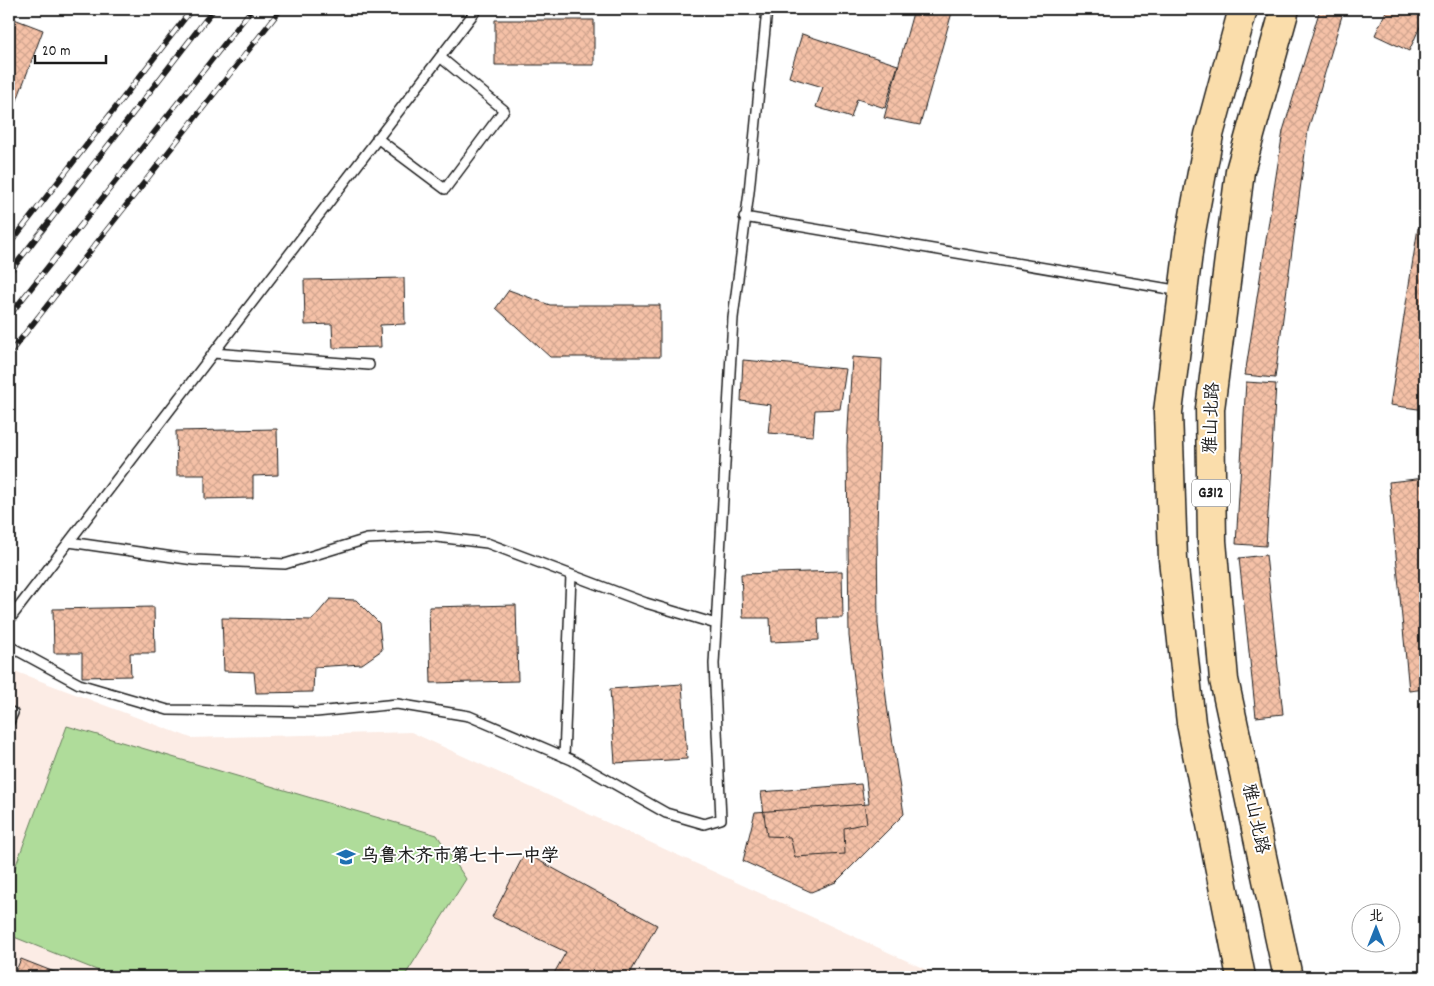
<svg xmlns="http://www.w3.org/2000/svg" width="1434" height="986" font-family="Dekko,'LXGW WenKai TC',sans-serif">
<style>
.built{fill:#fcece5}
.garden{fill:#afdc9a;stroke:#667c5b}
.building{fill:url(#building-cross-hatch);stroke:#1c1c1c}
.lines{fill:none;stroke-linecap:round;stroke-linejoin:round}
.service-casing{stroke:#1c1c1c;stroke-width:12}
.primary-casing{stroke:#1c1c1c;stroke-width:31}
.service{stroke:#fff;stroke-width:9}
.primary{stroke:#faddab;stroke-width:28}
.rail-casing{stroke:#1c1c1c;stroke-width:5.5}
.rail{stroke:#fff;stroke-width:4;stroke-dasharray:11;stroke-linecap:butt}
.labels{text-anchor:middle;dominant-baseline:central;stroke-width:4;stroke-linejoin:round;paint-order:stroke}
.shield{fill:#fff;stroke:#606060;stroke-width:1}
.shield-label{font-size:16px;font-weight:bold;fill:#1c1c1c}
.street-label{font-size:18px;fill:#1c1c1c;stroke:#fff}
.poi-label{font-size:18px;font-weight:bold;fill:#1c1c1c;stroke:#fff;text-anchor:start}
</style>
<defs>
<pattern id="building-cross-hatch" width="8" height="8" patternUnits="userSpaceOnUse" patternTransform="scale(1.25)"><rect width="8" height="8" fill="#f5c1a7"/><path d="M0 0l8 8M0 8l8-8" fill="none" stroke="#d1a58f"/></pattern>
</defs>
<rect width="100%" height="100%" fill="#fff"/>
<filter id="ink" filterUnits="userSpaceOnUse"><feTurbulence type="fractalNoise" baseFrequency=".02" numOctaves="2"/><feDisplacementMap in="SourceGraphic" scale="10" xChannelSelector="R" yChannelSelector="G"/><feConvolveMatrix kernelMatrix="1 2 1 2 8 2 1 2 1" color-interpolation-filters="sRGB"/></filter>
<g filter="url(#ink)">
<!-- built -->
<path class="built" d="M 9,669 L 191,738 L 411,732 L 942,977 L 9,977 Z"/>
<!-- garden -->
<path class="garden" d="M 67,726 L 437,835 L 466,879 L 404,977 L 114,977 L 9,935 L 9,884 Z"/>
<!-- building -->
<path class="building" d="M 914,9 L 953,9 L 920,125 L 884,118 Z
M 1320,9 L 1344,9 L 1308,130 L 1275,378 L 1245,375 L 1283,131 Z
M 1387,9 L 1425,9 L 1425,16 L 1409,51 L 1375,35 Z
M 9,17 L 43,30 L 13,111 L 9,110 Z
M 495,20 L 594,20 L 594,65 L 495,65 Z
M 802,34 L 898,65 L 885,108 L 857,99 L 851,118 L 816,107 L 823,87 L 789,77 Z
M 1418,228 L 1425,229 L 1425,410 L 1390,405 Z
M 404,278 L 405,324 L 380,325 L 381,347 L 333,348 L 332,324 L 305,325 L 304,280 Z
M 509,290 L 550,305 L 660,305 L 660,357 L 550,357 L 496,308 Z
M 852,357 L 882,359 L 877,526 L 878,624 L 887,706 L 904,814 L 836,882 L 811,892 L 743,861 L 755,812 L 869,804 L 849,636 L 847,446 Z
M 743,360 L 846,369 L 840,409 L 815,410 L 813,436 L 768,433 L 771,405 L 741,401 Z
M 1246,382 L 1276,384 L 1266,546 L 1236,544 Z
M 277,429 L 278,475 L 253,476 L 253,498 L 205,499 L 205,475 L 177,475 L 176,431 Z
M 1425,478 L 1425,689 L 1409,691 L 1389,482 Z
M 1266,555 L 1283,714 L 1256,717 L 1239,558 Z
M 842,571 L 843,618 L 818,618 L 819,640 L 771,642 L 770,618 L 743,618 L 741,574 Z
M 330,599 L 356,600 L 379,623 L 382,650 L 362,664 L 314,667 L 313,692 L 256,693 L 254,672 L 224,671 L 222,618 L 312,620 Z
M 516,605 L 518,681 L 431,683 L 429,607 Z
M 154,607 L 155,653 L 130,653 L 131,676 L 82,677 L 82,653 L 54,653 L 53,609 Z
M 682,684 L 687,759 L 615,763 L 610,689 Z
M 861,784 L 867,823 L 844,828 L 845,854 L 795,857 L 790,837 L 767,836 L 761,792 Z
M 525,853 L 657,925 L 628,977 L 552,977 L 566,952 L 492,917 Z
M 21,959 L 67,977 L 13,977 Z"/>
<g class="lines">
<!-- service casing -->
<g class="service-casing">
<path id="service" d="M 377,138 L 445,189 L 504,110 L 440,57
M 744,217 L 1181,291
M 213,353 L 369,365
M 69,542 L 194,560 L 285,564 L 367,539 L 428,536 L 487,543 L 646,603 L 716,624
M 9,620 L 477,9
M 9,646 L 79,684 L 168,710 L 316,712 L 397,704 L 469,716 L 572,760 L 666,813 L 704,824 L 721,819 L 714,664 L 733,318 L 749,192 L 767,9
M 9,711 L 13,713 L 9,722
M 564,757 L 571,575"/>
</g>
<!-- primary casing -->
<g class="primary-casing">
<path id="primary" d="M 1285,9 L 1240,171 L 1210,409 L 1212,541 L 1224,680 L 1288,977
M 1241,977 L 1191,723 L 1173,559 L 1168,412 L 1190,237 L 1209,135 L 1243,9"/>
</g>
<!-- service -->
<use href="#service" class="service"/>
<!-- primary -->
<use href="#primary" class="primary"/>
<!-- rail casing -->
<g class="rail-casing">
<path id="rail" d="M 9,245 L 192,9
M 9,273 L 214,9
M 9,316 L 252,9
M 9,354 L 281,9"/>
</g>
<!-- rail -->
<use href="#rail" class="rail"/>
</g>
</g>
<!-- icons -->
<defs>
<g id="school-bare" transform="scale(1.5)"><path d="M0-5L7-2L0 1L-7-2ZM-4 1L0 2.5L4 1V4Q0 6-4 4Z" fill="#1f6fb2" stroke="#fff" stroke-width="2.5" paint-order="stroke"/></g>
</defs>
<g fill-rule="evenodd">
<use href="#school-bare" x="346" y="857"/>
</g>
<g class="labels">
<!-- shield labels -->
<rect class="shield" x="1192" y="479.5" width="38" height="27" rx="4"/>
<g class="shield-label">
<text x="1211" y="493">G312</text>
</g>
<!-- street labels -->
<g class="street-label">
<text transform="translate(1213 418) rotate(-88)">雅山北路</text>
<text transform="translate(1254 819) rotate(78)">雅山北路</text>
</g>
<!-- poi labels -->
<g class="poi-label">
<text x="361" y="857">乌鲁木齐市第七十一中学</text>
</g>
</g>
<!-- margin -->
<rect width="1434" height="986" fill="none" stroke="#fff" stroke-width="30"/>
<rect x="15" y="15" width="1404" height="956" fill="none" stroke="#1c1c1c" stroke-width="2" filter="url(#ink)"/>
<!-- north arrow -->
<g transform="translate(1376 928)"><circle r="24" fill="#ffffff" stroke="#a4a4a4"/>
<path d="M0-4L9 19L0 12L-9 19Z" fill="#1f6fb2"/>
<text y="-8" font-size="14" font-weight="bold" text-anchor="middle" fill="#1c1c1c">北</text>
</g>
<!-- scale -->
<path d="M35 55v8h71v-8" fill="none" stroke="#1c1c1c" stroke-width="2.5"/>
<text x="42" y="55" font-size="15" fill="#1c1c1c" stroke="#ffffff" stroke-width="4" paint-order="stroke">20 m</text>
</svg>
